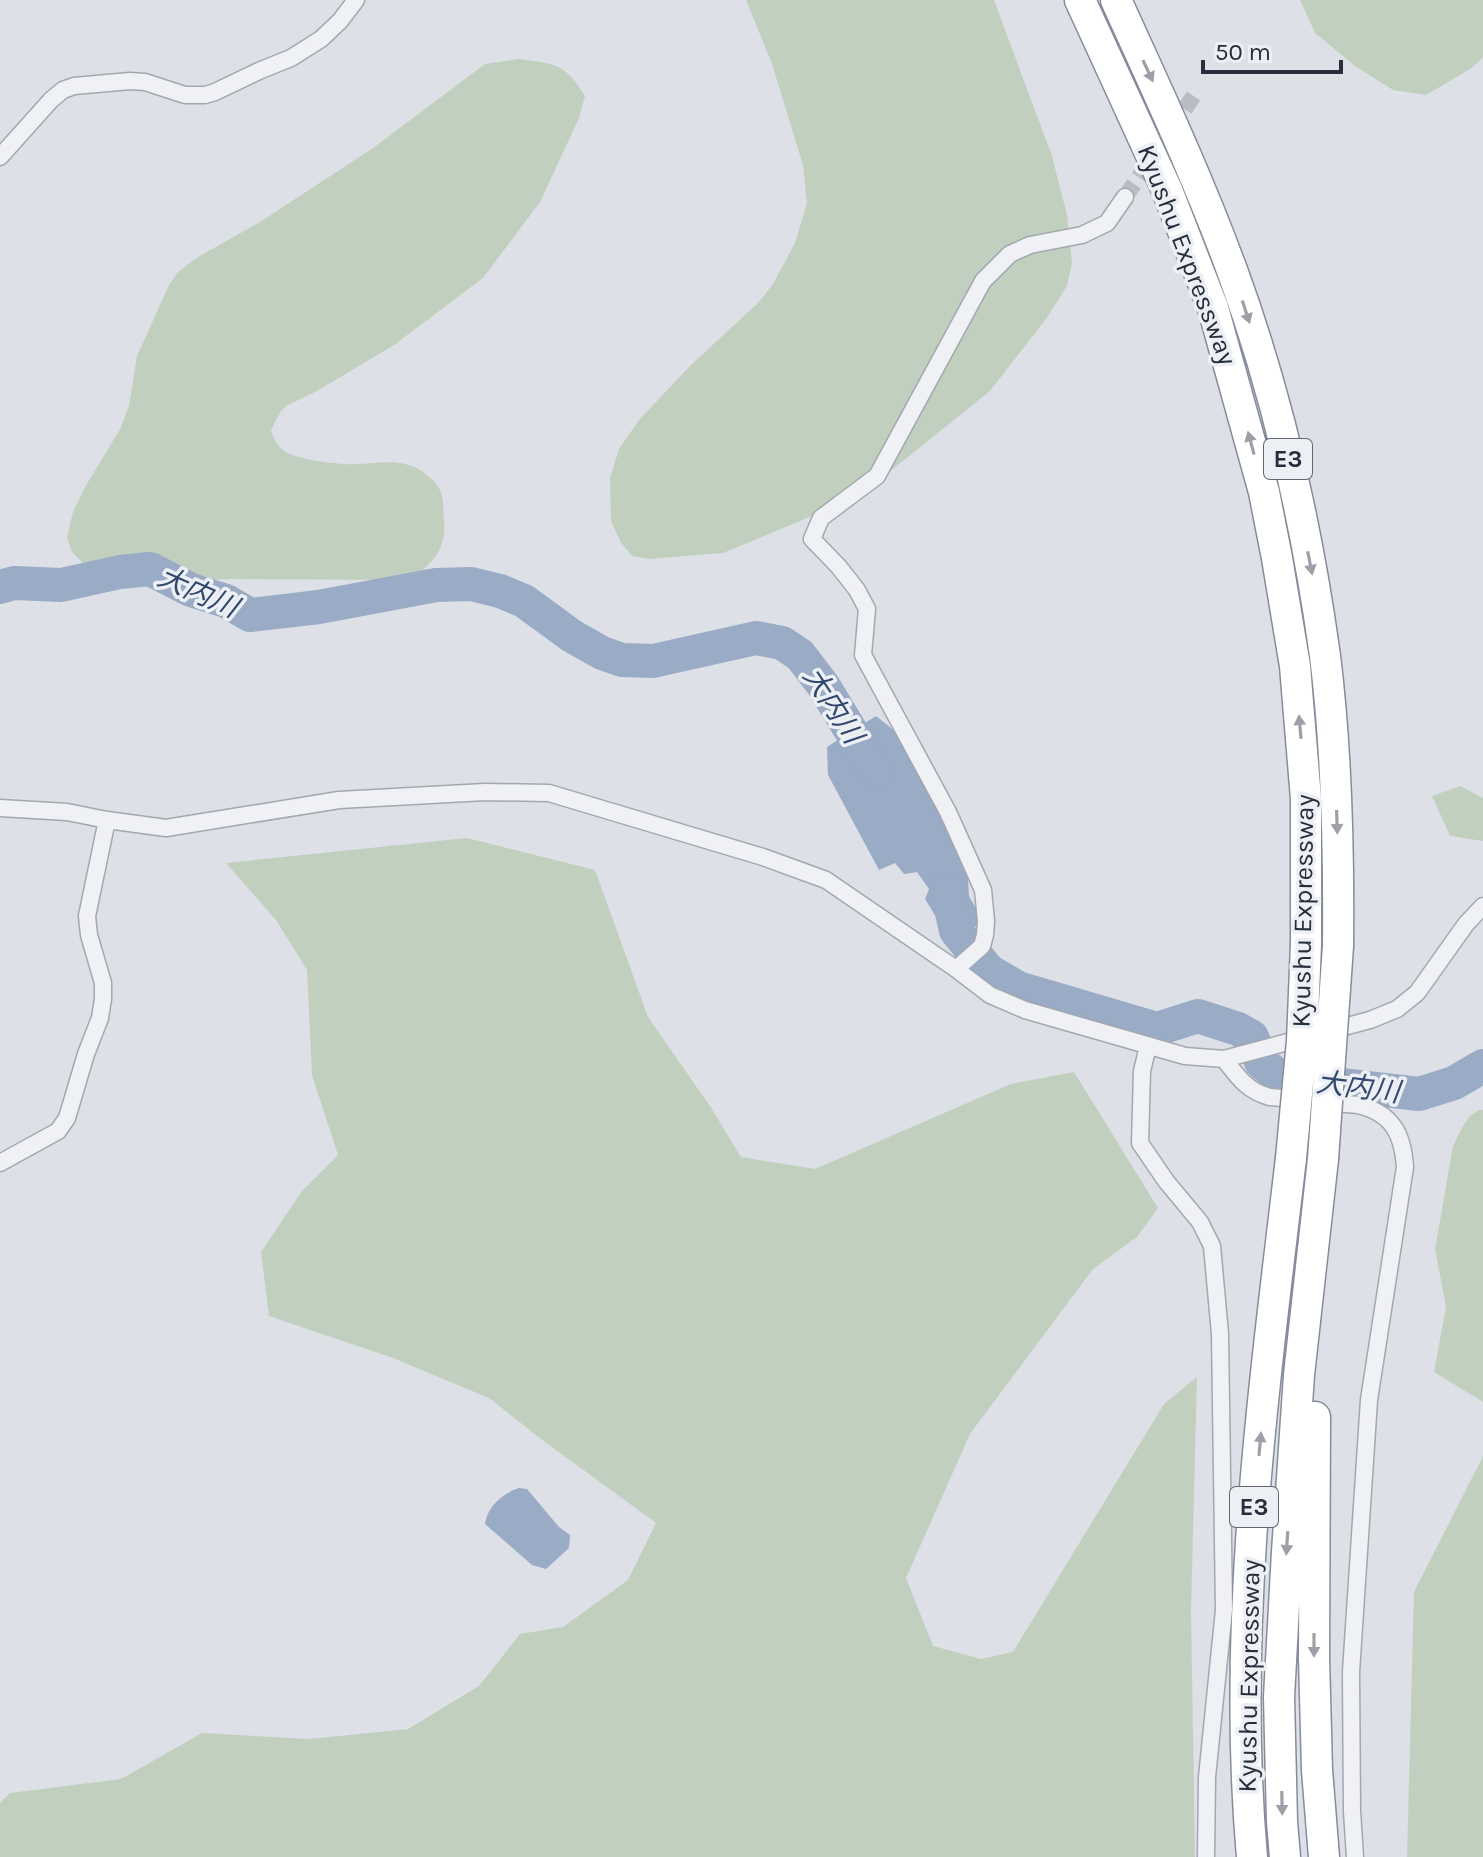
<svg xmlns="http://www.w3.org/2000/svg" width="1483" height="1857" font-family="Karla,'Noto Sans JP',sans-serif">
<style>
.green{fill:#c1d0be}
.water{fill:#99abc5}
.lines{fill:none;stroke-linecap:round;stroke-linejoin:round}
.river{stroke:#99abc5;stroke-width:34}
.minor-tunnel{stroke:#b9bcc4;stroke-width:16;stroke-dasharray:16 8;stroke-linecap:butt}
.minor-casing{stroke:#a3a7b0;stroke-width:19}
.motorway-casing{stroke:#858c9c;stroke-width:33}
.minor{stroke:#eff1f5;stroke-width:16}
.motorway{stroke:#fff;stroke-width:30}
.motorway-bridge-casing{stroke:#858c9c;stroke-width:33;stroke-linecap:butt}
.motorway-bridge{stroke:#fff;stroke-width:30}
.oneway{fill:#9ea0a7}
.labels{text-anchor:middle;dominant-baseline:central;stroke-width:7;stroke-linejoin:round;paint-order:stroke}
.shield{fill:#eceff4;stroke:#626773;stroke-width:2}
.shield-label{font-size:24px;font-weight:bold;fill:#272d3c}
.street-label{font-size:26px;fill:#272d3c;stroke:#eceff4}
.water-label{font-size:28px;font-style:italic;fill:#33486e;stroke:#eceff4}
</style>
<rect width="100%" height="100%" fill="#dde0e6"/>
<!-- green -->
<path class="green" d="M 746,0 L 994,0 L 1052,156 L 1067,215 L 1072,263 L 1067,286 L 1046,319 L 990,391 L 858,497 L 723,553 L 649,559 L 632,556 L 621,543 L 611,521 L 610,478 L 619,449 L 639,420 L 690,366 L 759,302 L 773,284 L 795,243 L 807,203 L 803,165 L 772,64 Z
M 1300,0 L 1483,0 L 1483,57 L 1472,68 L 1426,95 L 1393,90 L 1355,66 L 1315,33 Z
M 518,59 C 555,64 564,62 585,96 L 579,118 L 540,202 L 483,278 L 394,345 L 317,391 L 286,406 L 281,411 L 271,430 C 273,438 277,445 284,451 C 294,459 330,463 344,464 C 371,466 399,455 423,472 C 430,478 436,482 440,490 C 444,499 443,511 444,521 C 447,550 430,567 408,580 L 232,579 L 114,584 L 103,581 L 92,572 L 72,552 L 67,537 L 73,512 L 85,487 L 120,429 L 129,406 L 137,356 L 169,285 L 178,272 L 198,257 L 260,222 L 373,148 L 485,64 Z
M 1460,786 L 1483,798 L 1483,841 L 1450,836 L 1432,796 Z
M 467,838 L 595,870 L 648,1017 L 712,1109 L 741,1157 L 815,1169 L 1011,1084 L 1074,1072 L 1158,1208 L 1137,1237 L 1093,1269 L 970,1434 L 906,1578 L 933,1646 L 981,1659 L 1013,1652 L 1164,1404 L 1197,1377 L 1191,1610 L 1195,1857 L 0,1857 L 0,1803 L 10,1793 L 121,1779 L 202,1733 L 309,1739 L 408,1729 L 479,1686 L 520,1634 L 563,1627 L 628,1580 L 656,1523 L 545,1442 L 489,1398 L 393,1358 L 269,1316 L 261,1252 L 302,1191 L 338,1155 L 312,1075 L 307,970 L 276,920 L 226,863 Z
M 1479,1110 L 1483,1110 L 1483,1402 L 1434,1372 L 1446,1307 L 1435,1249 L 1453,1146 L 1463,1126 L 1470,1116 Z
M 1483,1456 L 1483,1857 L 1407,1857 L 1414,1592 Z"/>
<!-- water -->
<path class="water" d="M 876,716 L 901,736 L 967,862 L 969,896 L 979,914 L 980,926 L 962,930 L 950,940 L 925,899 L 929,889 L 917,872 L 904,874 L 895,863 L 879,870 L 828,775 L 827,747 Z
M 519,1488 L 527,1489 L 559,1527 L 570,1535 L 569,1548 L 546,1569 L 532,1565 L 485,1524 C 487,1507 503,1493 519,1488 Z"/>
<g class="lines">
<!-- river -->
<path class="river" d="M 0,587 L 14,583 L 61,585 L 120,572 L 150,569 L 191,590 L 226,601 L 250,615 L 319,607 L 436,585 L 471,584 L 500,591 L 524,601 L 572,636 L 602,653 L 622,660 L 653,661 L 756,638 L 782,643 L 800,655 L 823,685 L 876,772
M 947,889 L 956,931 L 989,971 L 1018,988 L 1157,1029 L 1198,1016 L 1238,1029 L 1252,1037 L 1261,1062 L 1281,1078 L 1419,1094 L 1454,1083 L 1483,1066"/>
<!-- minor-tunnel -->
<path class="minor-tunnel" d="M 1171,129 L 1197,91
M 1125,197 L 1154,155"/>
<!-- minor casing -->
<g class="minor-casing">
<path id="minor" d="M 0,157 L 51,100 L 63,90 L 74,86 L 130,81 L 145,82 L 185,95 L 205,95 L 215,92 L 261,70 L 291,58 L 321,39 L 340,21 L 356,0
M 0,808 L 67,812 L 107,820 L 166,828 L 339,800 L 485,792 L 549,793 L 763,857 L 826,880 L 956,969 L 990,995 L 1025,1010 L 1185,1056 L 1224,1059 L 1370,1020 L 1397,1009 L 1417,993 L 1466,924 L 1483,906
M 956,969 L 982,946 L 985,935 L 986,921 L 983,890 L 948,812 L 863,655 L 867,609 L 857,590 L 839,567 L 812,539 L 821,518 L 877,476 L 983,281 L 1010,254 L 1030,245 L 1082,235 L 1107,223 L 1125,197
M 1148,1046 L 1142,1071 L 1140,1143 L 1166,1181 L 1200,1222 L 1212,1246 L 1220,1334 L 1224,1610 L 1207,1777 L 1206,1857
M 1224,1059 C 1238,1077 1247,1091 1270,1097 L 1358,1105 C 1392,1113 1403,1134 1405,1167 L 1369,1400 L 1351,1672 L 1352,1811 L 1355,1857
M 0,1163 L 58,1131 L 67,1118 L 86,1054 L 100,1018 L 103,999 L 103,983 L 89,935 L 87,916 L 107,820"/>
</g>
<!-- motorway casing -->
<g class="motorway-casing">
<path id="motorway" d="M 1080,0 L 1167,190 L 1213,308 L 1264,492 L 1277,558 L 1295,666 L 1306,799 L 1306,944
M 1116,0 C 1157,90 1199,180 1233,273 C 1278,396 1307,526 1325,656 C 1337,752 1339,849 1338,946
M 1315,1417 L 1314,1658 L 1317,1770 L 1324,1857
M 1252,1857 C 1231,1623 1264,1389 1291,1158
M 1285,1857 L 1282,1822 L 1279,1697 L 1287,1552 L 1299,1375 L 1323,1159"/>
</g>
<!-- minor -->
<use href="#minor" class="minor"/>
<!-- motorway -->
<use href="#motorway" class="motorway"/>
<!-- motorway-bridge casing -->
<g class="motorway-bridge-casing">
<path id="motorway-bridge" d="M 1291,1158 L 1302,1041 L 1306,944
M 1323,1159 L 1338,946"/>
</g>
<!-- motorway-bridge -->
<use href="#motorway-bridge" class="motorway-bridge"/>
</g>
<!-- one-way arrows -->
<defs><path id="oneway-solid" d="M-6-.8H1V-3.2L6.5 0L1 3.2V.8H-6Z" transform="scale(2)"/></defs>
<g class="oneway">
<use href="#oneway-solid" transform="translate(1148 71) rotate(65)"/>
<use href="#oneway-solid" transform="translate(1246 312) rotate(72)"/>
<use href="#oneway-solid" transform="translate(1251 443) rotate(-105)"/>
<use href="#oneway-solid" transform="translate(1310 563) rotate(79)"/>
<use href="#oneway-solid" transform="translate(1300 727) rotate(-95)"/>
<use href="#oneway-solid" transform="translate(1337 822) rotate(88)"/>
<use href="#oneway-solid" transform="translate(1260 1444) rotate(-85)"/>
<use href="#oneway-solid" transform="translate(1287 1543) rotate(94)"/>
<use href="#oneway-solid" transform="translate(1314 1645) rotate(90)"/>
<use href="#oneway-solid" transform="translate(1282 1803) rotate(89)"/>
</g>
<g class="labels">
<!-- shield labels -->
<g class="shield">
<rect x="1264" y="439" width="48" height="40" rx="6"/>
<rect x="1230" y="1487" width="48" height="40" rx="6"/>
</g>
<g class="shield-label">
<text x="1288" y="459">E3</text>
<text x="1254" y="1507">E3</text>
</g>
<!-- street labels -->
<g class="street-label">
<text transform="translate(1187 255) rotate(69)">Kyushu Expressway</text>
<text transform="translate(1303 911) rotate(-89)">Kyushu Expressway</text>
<text transform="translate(1249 1676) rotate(-89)">Kyushu Expressway</text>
</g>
<!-- water labels -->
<g class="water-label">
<text transform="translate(198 592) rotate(24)">大内川</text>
<text transform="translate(833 705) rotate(57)">大内川</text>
<text transform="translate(1358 1087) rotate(7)">大内川</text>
</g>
</g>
<!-- scale -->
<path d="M1203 60v12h138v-12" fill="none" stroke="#272d3c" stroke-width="4"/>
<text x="1215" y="60" font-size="24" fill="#272d3c" stroke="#eceff4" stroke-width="6" paint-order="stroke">50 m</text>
</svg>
